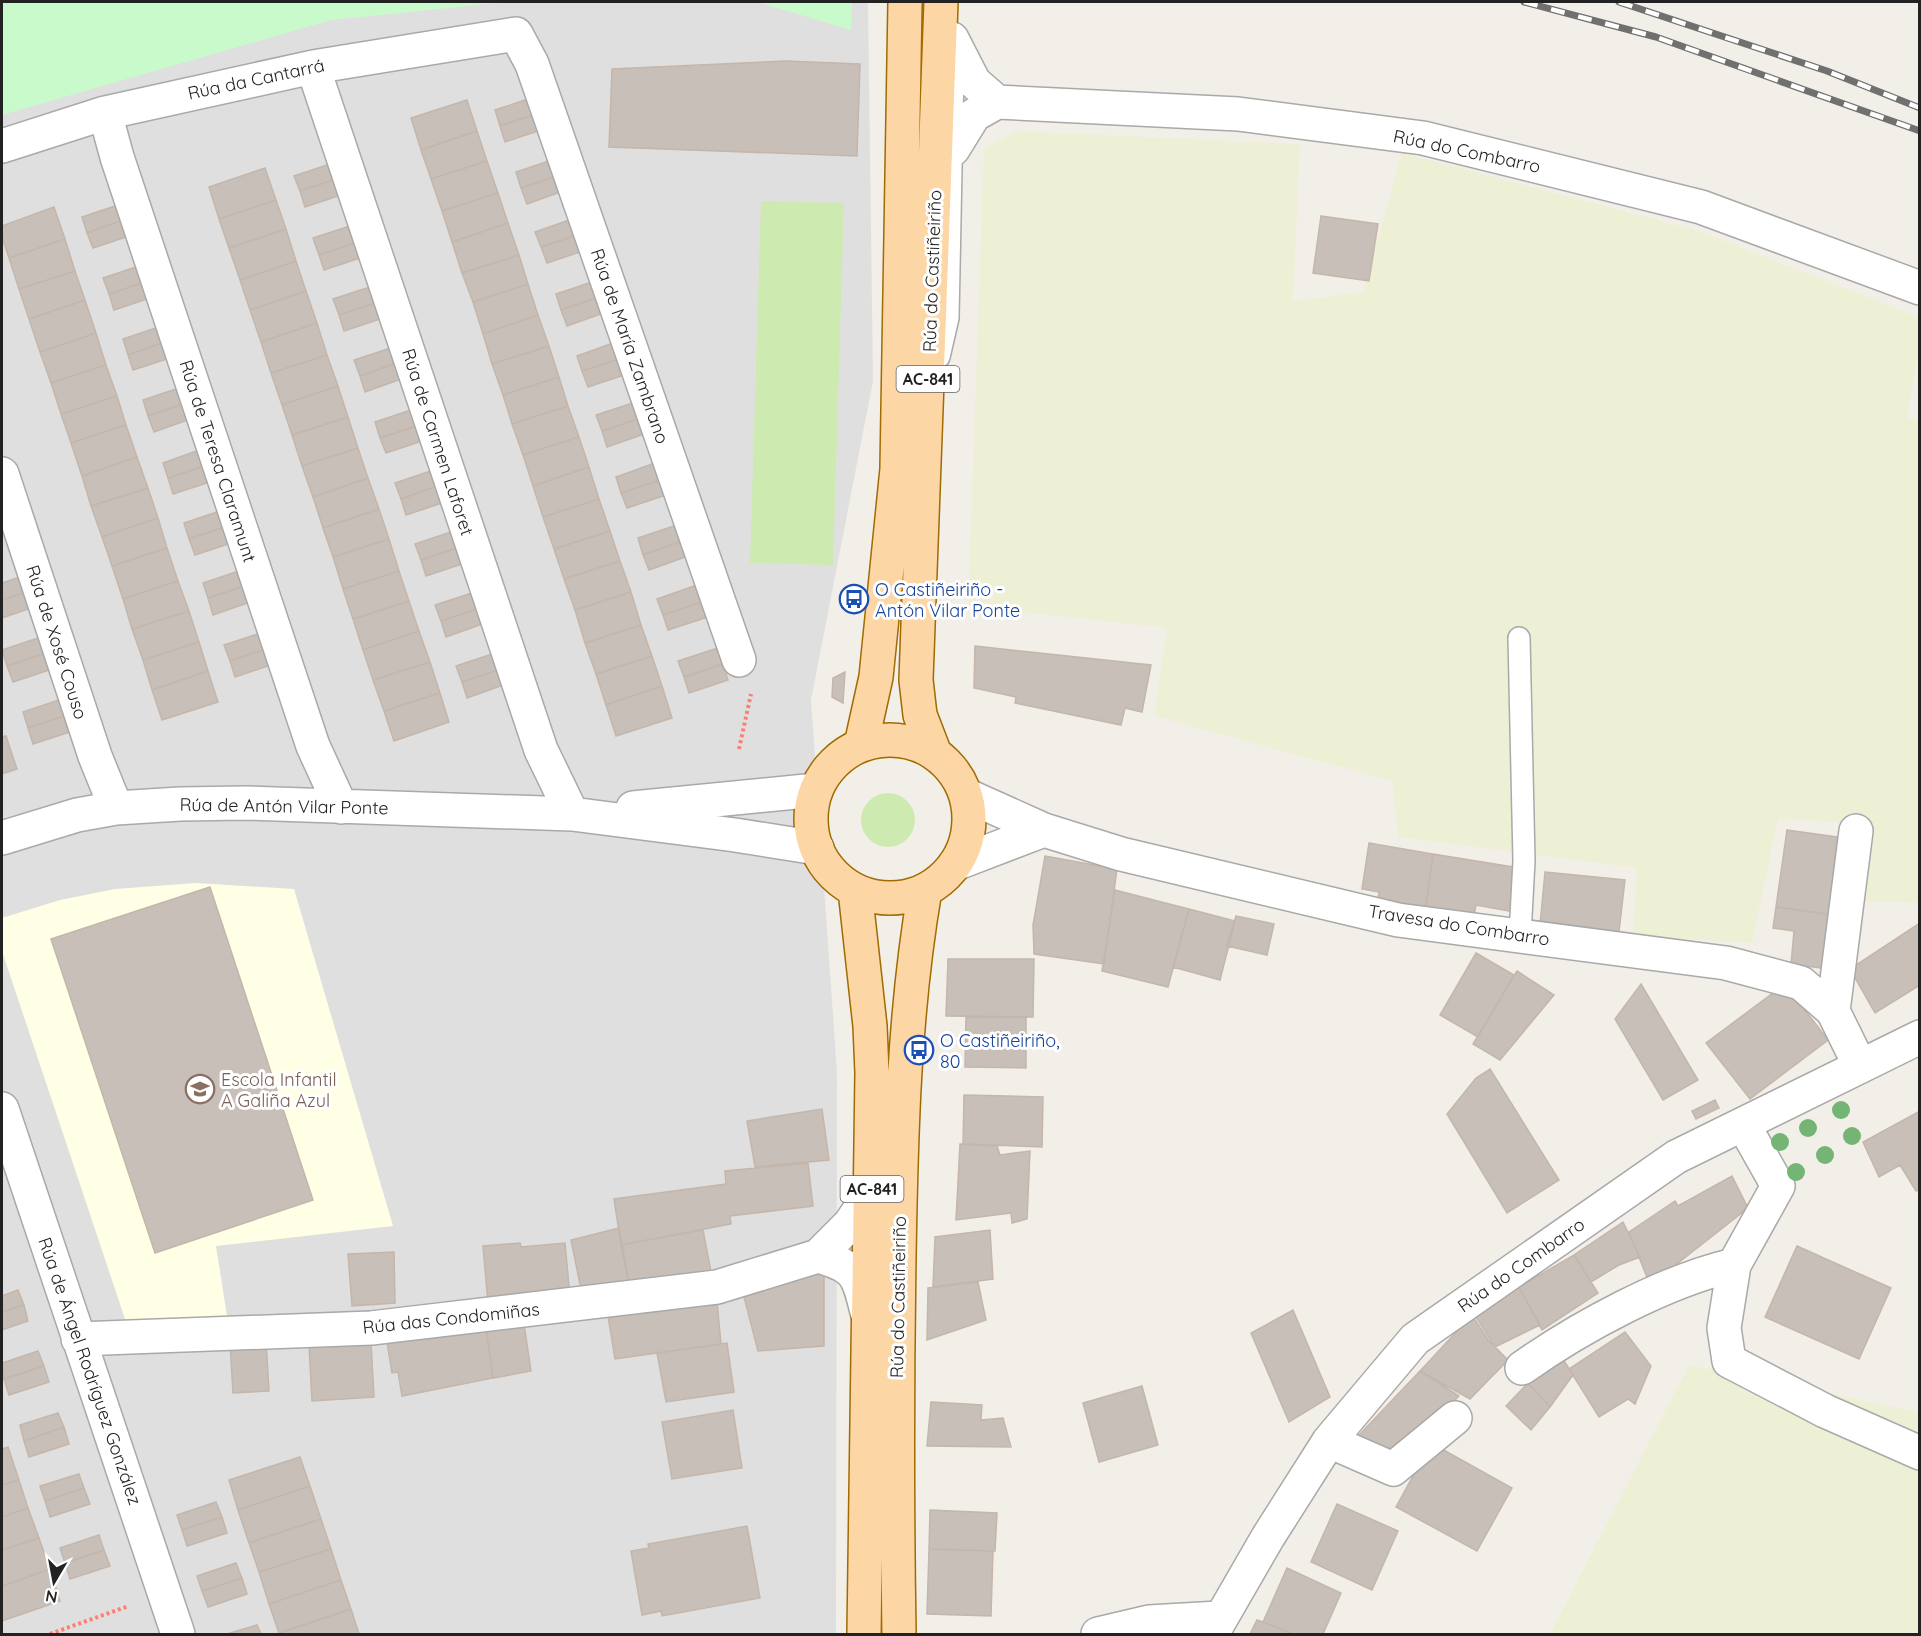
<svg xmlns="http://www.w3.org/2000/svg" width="1921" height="1636" font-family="Quicksand,sans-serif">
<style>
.residential{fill:#e0dfdf}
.education{fill:#ffffe5}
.farmland{fill:#eef0d5}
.grass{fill:#cdebb0}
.park{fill:#c8facc}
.building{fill:#c7bfb8;stroke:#c4b6ab;stroke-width:1.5}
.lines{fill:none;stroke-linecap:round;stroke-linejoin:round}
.lane-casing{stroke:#a9a9a9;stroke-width:24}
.street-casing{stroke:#a9a9a9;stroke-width:36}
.primary-casing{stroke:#a06b00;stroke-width:36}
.path{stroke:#fa8072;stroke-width:4;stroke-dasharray:3 3;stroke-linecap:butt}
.lane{stroke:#fff;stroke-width:21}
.street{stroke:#fff;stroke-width:33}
.primary{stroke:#fcd6a4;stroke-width:33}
.rail-casing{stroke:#707070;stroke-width:7}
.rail{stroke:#fff;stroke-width:4.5;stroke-dasharray:14;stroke-linecap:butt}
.tree{fill:#74b475}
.labels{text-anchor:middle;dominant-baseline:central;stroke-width:6;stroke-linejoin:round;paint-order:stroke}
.shield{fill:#fff;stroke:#646464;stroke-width:1.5}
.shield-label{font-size:16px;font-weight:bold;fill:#222}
.street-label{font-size:18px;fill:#222;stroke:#fff}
.transit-label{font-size:18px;fill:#164399;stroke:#fff;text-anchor:start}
.education-label{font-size:18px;fill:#785e54;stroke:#fff;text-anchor:start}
</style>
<rect width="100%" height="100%" fill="#f2efe9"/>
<!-- residential -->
<path class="residential" d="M 301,2 L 868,2 L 873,381 L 811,700 L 837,1073 L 836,1634 L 2,1634 L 2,70 Z"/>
<!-- education -->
<path class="education" d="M 196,883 L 294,889 L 393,1226 L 216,1246 L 227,1316 L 126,1322 L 2,951 L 2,918 L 60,900 L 115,889 Z"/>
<!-- farmland -->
<path class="farmland" d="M 1017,131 L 1300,144 L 1293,301 L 1363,292 L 1402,153 L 1699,231 L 1919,317 L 1919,348 L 1907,418 L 1920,419 L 1919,903 L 1865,901 L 1864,823 L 1778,819 L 1752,943 L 1633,936 L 1637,868 L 1398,837 L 1392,781 L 1154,716 L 1167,628 L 968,606 L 984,148 Z
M 1689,1365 L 1919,1412 L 1919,1634 L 1550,1634 Z"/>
<!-- grass -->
<path class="grass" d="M 761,201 L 844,203 L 833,565 L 750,563 Z
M861 820a27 27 0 1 1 54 0a27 27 0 1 1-54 0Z"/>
<!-- park -->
<path class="park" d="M 2,2 L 507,2 L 331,20 L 2,115 Z
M 743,2 L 852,2 L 851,30 L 758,2 Z"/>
<!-- building -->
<path class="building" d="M 786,61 L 860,64 L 857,156 L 609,147 L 612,69 Z
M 534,97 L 539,113 L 500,126 L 495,110 Z
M 467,100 L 477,131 L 421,150 L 411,118 Z
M 539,113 L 544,129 L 505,142 L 500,126 Z
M 477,131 L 487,161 L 431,179 L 421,150 Z
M 555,159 L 560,175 L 521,188 L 516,172 Z
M 487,161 L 498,193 L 442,211 L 431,179 Z
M 333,163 L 339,178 L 300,191 L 294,176 Z
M 265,168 L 276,200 L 219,219 L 209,187 Z
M 560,175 L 566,190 L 527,204 L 521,188 Z
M 339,178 L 344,194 L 305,207 L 300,191 Z
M 498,193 L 508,223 L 452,242 L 442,211 Z
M 276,200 L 286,229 L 229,248 L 219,219 Z
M 121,204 L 126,219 L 87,233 L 82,217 Z
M 54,207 L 65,239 L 9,258 L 2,237 L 2,226 Z
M 1321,216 L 1378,224 L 1369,281 L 1313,273 Z
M 575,218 L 580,234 L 541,247 L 535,232 Z
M 126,219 L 132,235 L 93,248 L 87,233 Z
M 508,223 L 519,255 L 462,273 L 452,242 Z
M 353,225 L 358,242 L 319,255 L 313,238 Z
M 286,229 L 296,261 L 240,280 L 229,248 Z
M 580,234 L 586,250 L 547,263 L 541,247 Z
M 65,239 L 75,271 L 19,289 L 9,258 Z
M 358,242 L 363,257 L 324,270 L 319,255 Z
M 519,255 L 528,284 L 473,302 L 462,273 Z
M 296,261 L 306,291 L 250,310 L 240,280 Z
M 142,265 L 148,281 L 109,294 L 103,278 Z
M 75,271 L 85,300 L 29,319 L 19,289 Z
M 148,281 L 153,297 L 114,310 L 109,294 Z
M 595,281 L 601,296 L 561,310 L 556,294 Z
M 528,284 L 538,315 L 483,334 L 473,302 Z
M 373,286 L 378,302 L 339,315 L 333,299 Z
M 306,291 L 317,323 L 261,342 L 250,310 Z
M 601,296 L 606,312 L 567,326 L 561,310 Z
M 85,300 L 96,333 L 40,352 L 29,319 Z
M 378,302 L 383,318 L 344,331 L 339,315 Z
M 538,315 L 549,346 L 492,364 L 483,334 Z
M 317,323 L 327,355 L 271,373 L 261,342 Z
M 162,326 L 167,341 L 128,355 L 123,339 Z
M 96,333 L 106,365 L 51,383 L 40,352 Z
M 167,341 L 173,357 L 133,370 L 128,355 Z
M 616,342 L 622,358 L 582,371 L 577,356 Z
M 549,346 L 559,377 L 503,395 L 492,364 Z
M 394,347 L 399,362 L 360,376 L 354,360 Z
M 327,355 L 338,386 L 282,405 L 271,373 Z
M 622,358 L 627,374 L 588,387 L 582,371 Z
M 399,362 L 404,378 L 365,392 L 360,376 Z
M 106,365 L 117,396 L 61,414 L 51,383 Z
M 559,377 L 568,406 L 512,424 L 503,395 Z
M 338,386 L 348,417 L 292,435 L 282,405 Z
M 182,387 L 188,402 L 148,416 L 143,400 Z
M 117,396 L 126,425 L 71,443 L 61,414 Z
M 188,402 L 193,418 L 154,432 L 148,416 Z
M 636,402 L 641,418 L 602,431 L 596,415 Z
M 568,406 L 579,437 L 523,455 L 512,424 Z
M 414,409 L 420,425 L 380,438 L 375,422 Z
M 348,417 L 358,448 L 302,466 L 292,435 Z
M 641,418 L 647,433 L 607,447 L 602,431 Z
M 126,425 L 137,457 L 82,476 L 71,443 Z
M 420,425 L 425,440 L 386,453 L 380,438 Z
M 579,437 L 589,467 L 533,486 L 523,455 Z
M 358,448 L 368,478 L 313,497 L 302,466 Z
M 202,449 L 207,465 L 168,478 L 163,463 Z
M 137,457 L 148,488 L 91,506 L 82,476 Z
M 655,463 L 660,480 L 621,493 L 616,477 Z
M 207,465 L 213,481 L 173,494 L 168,478 Z
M 589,467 L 599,499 L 543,517 L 533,486 Z
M 434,470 L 440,485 L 401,499 L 395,483 Z
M 368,478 L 379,509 L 323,528 L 313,497 Z
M 660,480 L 666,495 L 627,508 L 621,493 Z
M 440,485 L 445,502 L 406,515 L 401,499 Z
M 148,488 L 158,518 L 102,537 L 91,506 Z
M 599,499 L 610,531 L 554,549 L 543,517 Z
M 379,509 L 389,539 L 333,557 L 323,528 Z
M 223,510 L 228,526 L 189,539 L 184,523 Z
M 158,518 L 167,548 L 112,566 L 102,537 Z
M 677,525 L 682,541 L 643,555 L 638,538 Z
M 228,526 L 234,542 L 195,555 L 189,539 Z
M 454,531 L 460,547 L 421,560 L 415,544 Z
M 610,531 L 620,561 L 564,579 L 554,549 Z
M 389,539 L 399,571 L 343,589 L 333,557 Z
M 682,541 L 688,556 L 649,570 L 643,555 Z
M 460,547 L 465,563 L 426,576 L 421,560 Z
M 167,548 L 178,581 L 123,599 L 112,566 Z
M 620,561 L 631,592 L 575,610 L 564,579 Z
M 242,570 L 247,585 L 208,598 L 203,583 Z
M 399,571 L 409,601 L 353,619 L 343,589 Z
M 20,577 L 26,592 L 2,600 L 2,583 Z
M 178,581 L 189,611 L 132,629 L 123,599 Z
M 247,585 L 253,601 L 213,615 L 208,598 Z
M 697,585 L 702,602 L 663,615 L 657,599 Z
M 26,592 L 31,608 L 2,618 L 2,600 Z
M 475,592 L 480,608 L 441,621 L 435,605 Z
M 631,592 L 641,625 L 585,643 L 575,610 Z
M 409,601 L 419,631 L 363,650 L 353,619 Z
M 702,602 L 708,617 L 668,630 L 663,615 Z
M 480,608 L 485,623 L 446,637 L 441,621 Z
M 189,611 L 199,642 L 143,660 L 132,629 Z
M 641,625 L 652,656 L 596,674 L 585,643 Z
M 419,631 L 430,662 L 373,680 L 363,650 Z
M 264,632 L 269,648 L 230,661 L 224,645 Z
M 41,637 L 46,653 L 7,666 L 2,650 Z
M 199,642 L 208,671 L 152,690 L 143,660 Z
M 975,646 L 1151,665 L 1142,712 L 1125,708 L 1121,725 L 1015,703 L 1016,697 L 974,688 Z
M 269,648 L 274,664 L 235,677 L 230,661 Z
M 718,648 L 723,664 L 684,677 L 678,661 Z
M 46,653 L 52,669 L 13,682 L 7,666 Z
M 495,653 L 501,669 L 462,682 L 456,666 Z
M 652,656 L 662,686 L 606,705 L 596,674 Z
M 430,662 L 440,693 L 384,711 L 373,680 Z
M 723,664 L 728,680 L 689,693 L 684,677 Z
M 501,669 L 506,684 L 467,698 L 462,682 Z
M 208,671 L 218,702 L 162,720 L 152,690 Z
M 845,672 L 843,703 L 832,697 L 833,678 Z
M 662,686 L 672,718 L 616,736 L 606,705 Z
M 440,693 L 449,722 L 394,741 L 384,711 Z
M 62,699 L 67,715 L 28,728 L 23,712 Z
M 67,715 L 73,731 L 33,744 L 28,728 Z
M 6,736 L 17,769 L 2,774 L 2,737 Z
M 1787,830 L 1844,838 L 1833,915 L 1776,907 Z
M 1369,843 L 1433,854 L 1425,912 L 1377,904 L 1379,892 L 1362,889 Z
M 1433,854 L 1519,868 L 1515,912 L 1476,905 L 1473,921 L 1425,912 Z
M 1045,856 L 1117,869 L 1104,964 L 1034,954 L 1033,925 Z
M 1545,872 L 1625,880 L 1618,940 L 1540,925 Z
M 210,887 L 313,1200 L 155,1253 L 51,939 Z
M 1115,890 L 1189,909 L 1168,987 L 1102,971 Z
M 1776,907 L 1833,915 L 1828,969 L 1791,964 L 1794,931 L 1773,928 Z
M 1189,909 L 1235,921 L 1220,980 L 1173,967 Z
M 1236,916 L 1274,924 L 1267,955 L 1227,946 Z
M 1920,923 L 1920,985 L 1875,1013 L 1850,969 Z
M 1476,953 L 1514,975 L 1478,1037 L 1440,1015 Z
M 948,959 L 1034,959 L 1033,1017 L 946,1016 Z
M 1517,971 L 1554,995 L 1500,1060 L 1473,1044 Z
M 1641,984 L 1698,1080 L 1663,1100 L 1615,1019 Z
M 1785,984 L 1828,1040 L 1750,1099 L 1706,1043 Z
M 966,1017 L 1026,1017 L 1026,1068 L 965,1067 Z
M 1490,1069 L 1559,1180 L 1507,1213 L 1447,1114 L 1476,1078 Z
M 964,1095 L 1043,1097 L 1042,1147 L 963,1144 Z
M 1715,1100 L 1719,1108 L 1696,1119 L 1692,1111 Z
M 822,1109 L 829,1160 L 755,1167 L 747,1121 Z
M 1920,1111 L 1920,1189 L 1916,1191 L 1900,1165 L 1879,1177 L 1863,1142 Z
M 960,1144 L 997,1146 L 1000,1155 L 1030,1151 L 1027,1219 L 1012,1223 L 1011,1213 L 956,1220 Z
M 808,1163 L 813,1206 L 730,1216 L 731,1224 L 621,1245 L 614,1199 L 726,1184 L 725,1171 Z
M 1732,1176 L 1748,1208 L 1650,1285 L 1629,1232 L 1675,1201 L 1678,1206 Z
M 1623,1222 L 1640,1257 L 1619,1265 L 1591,1282 L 1574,1255 Z
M 619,1228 L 629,1283 L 582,1294 L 571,1240 Z
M 703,1230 L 712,1277 L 631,1294 L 621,1245 Z
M 990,1230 L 993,1279 L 933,1287 L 935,1237 Z
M 520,1243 L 521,1247 L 565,1243 L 570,1297 L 488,1303 L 483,1246 Z
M 1797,1246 L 1891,1288 L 1859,1359 L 1765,1317 Z
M 394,1252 L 395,1303 L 352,1306 L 348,1254 Z
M 1574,1255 L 1598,1293 L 1542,1330 L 1519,1287 Z
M 824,1268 L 824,1346 L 758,1351 L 742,1289 Z
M 978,1282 L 986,1320 L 927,1340 L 928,1288 Z
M 1519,1287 L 1540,1325 L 1495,1347 L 1476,1317 Z
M 18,1290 L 24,1305 L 2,1312 L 2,1296 Z
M 717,1301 L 721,1344 L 615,1359 L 608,1316 Z
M 24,1305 L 28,1321 L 2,1330 L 2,1312 Z
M 1293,1310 L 1330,1397 L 1289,1422 L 1251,1333 Z
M 1472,1315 L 1489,1341 L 1508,1360 L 1470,1399 L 1420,1371 Z
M 524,1324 L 531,1371 L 493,1378 L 486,1329 Z
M 486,1329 L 493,1378 L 402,1396 L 398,1372 L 392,1373 L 387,1342 Z
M 1625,1332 L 1651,1366 L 1635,1404 L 1628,1399 L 1599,1417 L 1569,1369 Z
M 266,1340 L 269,1391 L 233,1393 L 230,1342 Z
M 371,1342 L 374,1397 L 312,1401 L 309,1345 Z
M 727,1343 L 734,1392 L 666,1402 L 657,1353 Z
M 38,1351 L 44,1366 L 4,1379 L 2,1363 Z
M 1561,1356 L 1573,1375 L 1550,1407 L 1525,1380 Z
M 44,1366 L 49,1382 L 9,1395 L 4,1379 Z
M 1420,1371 L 1459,1396 L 1418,1438 L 1393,1457 L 1359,1435 Z
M 1528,1383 L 1550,1407 L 1531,1430 L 1506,1406 Z
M 1142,1386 L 1158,1445 L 1099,1462 L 1083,1403 Z
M 931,1402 L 982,1405 L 981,1420 L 1003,1418 L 1011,1447 L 927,1446 Z
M 733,1410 L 742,1468 L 672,1479 L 662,1422 Z
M 58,1413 L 64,1427 L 24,1441 L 20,1425 Z
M 64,1427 L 69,1444 L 29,1457 L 24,1441 Z
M 1431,1443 L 1512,1488 L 1477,1551 L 1396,1507 Z
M 8,1447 L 19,1480 L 2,1485 L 2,1449 Z
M 300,1457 L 310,1486 L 238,1510 L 229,1480 Z
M 79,1474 L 84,1488 L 45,1501 L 40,1486 Z
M 19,1480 L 28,1508 L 2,1517 L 2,1485 Z
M 310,1486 L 321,1519 L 249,1543 L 238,1510 Z
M 84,1488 L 90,1504 L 50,1517 L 45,1501 Z
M 216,1502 L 222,1517 L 182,1530 L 177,1515 Z
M 1337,1504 L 1398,1531 L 1372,1590 L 1311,1562 Z
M 28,1508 L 39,1538 L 2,1550 L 2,1517 Z
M 930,1510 L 997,1513 L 995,1551 L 929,1549 Z
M 222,1517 L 227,1533 L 187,1546 L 182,1530 Z
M 321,1519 L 331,1549 L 259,1572 L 249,1543 Z
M 747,1526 L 760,1598 L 662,1616 L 661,1611 L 642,1615 L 631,1551 L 649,1548 L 648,1544 Z
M 99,1535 L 104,1550 L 65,1563 L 60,1548 Z
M 39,1538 L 50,1569 L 2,1586 L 2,1550 Z
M 331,1549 L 341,1580 L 269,1604 L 259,1572 Z
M 929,1549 L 993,1551 L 991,1616 L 927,1614 Z
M 104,1550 L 110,1566 L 70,1579 L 65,1563 Z
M 236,1563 L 242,1578 L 202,1591 L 197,1576 Z
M 1287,1568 L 1341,1593 L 1323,1634 L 1293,1634 L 1263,1622 Z
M 50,1569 L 60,1601 L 2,1621 L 2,1586 Z
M 242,1578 L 247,1594 L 208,1607 L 202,1591 Z
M 341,1580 L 351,1609 L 279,1633 L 269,1604 Z
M 351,1609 L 359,1634 L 280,1634 L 279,1633 Z
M 1257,1620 L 1263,1622 L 1293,1634 L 1250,1634 Z
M 257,1625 L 261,1634 L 227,1634 Z"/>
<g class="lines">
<!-- lane casing -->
<g class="lane-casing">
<path id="lane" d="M 939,357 L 948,318 L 953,71
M 1519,638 L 1524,861 L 1520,935"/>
</g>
<!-- street casing -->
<g class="street-casing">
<path id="street" d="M 952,39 L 974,82 L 997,102
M 313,67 L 541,750 L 572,814
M 105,113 L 117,157 L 313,746 L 341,807
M 2,146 L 105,113 L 313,67 L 516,34 L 532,64 L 739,660
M 953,149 L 974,115 L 997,102 L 1238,114 L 1423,138 L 1701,207 L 1920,288
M 2,474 L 95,756 L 116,808
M 966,795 L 1044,830 L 1121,854 L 1398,920 L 1726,963 L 1801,983 L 1833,1011 L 1860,1066
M 633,808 L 816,790
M 2,838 L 77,815 L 116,808 L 180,804 L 246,803 L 572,814 L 735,835 L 817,848
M 955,864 L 1044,830
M 1833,1011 L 1856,831
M 2,1109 L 178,1634
M 1743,1124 L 1778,1186 L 1734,1265 L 1724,1328 L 1729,1361 L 1825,1411 L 1920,1453
M 818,1256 C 856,1267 858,1274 867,1312
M 78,1339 L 371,1328 L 717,1287 L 818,1256 L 850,1224 L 872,1191
M 1522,1368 C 1580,1327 1665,1281 1734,1265
M 1329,1441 L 1393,1469 L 1455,1418
M 1098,1634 L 1149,1622 L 1219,1618
M 1212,1634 L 1268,1537 L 1329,1441 L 1415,1339 L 1676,1157 L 1920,1037"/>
</g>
<!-- primary casing -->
<g class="primary-casing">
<path id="primary" d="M811 819a79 79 0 1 1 158 0a79 79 0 1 1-158 0Z
M 861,745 L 876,677 L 897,469 L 905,2
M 935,754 L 920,715 L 916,680 L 941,2
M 855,890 L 870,1026 L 872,1073 L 864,1634
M 899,1634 C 897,1509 897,1383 899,1257 C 901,1134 904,1011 925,890"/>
</g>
<!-- path -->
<path class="path" d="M 739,749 L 751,694
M 50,1634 L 129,1606"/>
<!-- lane -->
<use href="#lane" class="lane"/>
<!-- street -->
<use href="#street" class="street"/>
<!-- primary -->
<use href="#primary" class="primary"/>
<!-- rail casing -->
<g class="rail-casing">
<path id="rail" d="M 1524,2 L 1656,37 L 1920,131
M 1619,2 L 1827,71 L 1920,108"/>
</g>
<!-- rail -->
<use href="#rail" class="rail"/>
</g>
<!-- trees -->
<g class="tree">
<circle cx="1841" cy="1110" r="9"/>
<circle cx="1808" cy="1128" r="9"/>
<circle cx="1852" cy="1136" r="9"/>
<circle cx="1780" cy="1142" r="9"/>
<circle cx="1825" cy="1155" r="9"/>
<circle cx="1796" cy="1172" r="9"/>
</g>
<!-- icons -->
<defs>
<g id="bus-ring" transform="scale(1.5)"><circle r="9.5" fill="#fff" stroke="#1a4fb4" stroke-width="1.5"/><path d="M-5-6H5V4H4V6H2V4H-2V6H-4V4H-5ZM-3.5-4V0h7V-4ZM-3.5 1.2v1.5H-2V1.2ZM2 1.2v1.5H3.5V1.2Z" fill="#1a4fb4"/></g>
<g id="school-ring" transform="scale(1.5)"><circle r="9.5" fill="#fff" stroke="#8d6e63" stroke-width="1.5"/><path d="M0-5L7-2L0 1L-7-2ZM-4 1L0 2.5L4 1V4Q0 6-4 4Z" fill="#8d6e63"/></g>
</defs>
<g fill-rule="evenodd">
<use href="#bus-ring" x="854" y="599"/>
<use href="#bus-ring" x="919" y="1050"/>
<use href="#school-ring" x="200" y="1089"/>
</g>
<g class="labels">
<!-- shield labels -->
<g class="shield">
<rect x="896.5" y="366" width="63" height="26" rx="4.5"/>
<rect x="840.5" y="1176" width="63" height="26" rx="4.5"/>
</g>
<g class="shield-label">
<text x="928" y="379">AC-841</text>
<text x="872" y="1189">AC-841</text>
</g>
<!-- street labels -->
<g class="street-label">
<text transform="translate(256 79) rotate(-12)">Rúa da Cantarrá</text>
<text transform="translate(1467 151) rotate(12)">Rúa do Combarro</text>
<text transform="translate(932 271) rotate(-88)">Rúa do Castiñeiriño</text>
<text transform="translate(630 346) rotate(71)">Rúa de María Zambrano</text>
<text transform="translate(438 442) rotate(72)">Rúa de Carmen Laforet</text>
<text transform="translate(218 461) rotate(72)">Rúa de Teresa Claramunt</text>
<text transform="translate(57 642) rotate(72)">Rúa de Xosé Couso</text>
<text transform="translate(284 806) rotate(1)">Rúa de Antón Vilar Ponte</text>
<text transform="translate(1459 925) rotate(9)">Travesa do Combarro</text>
<text transform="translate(1521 1265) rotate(-35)">Rúa do Combarro</text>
<text transform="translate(898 1297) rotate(-89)">Rúa do Castiñeiriño</text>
<text transform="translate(451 1318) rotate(-6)">Rúa das Condomiñas</text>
<text transform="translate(90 1371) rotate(71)">Rúa de Ángel Rodríguez González</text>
</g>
<!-- transit labels -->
<g class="transit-label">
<text x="875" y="589">O Castiñeiriño -<tspan x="875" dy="21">Antón Vilar Ponte</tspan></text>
<text x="940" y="1040">O Castiñeiriño,<tspan x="940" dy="21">80</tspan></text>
</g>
<!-- education labels -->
<g class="education-label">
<text x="221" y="1079">Escola Infantil<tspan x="221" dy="21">A Galiña Azul</tspan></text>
</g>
</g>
<!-- border -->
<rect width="1921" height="1636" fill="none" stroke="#222222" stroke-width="6"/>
<!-- north arrow -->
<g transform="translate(54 1582) rotate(190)" stroke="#ffffff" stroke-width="4.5" paint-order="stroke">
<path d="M0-4.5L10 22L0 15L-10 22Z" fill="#222222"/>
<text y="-9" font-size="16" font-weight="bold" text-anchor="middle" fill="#222222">N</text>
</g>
</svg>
